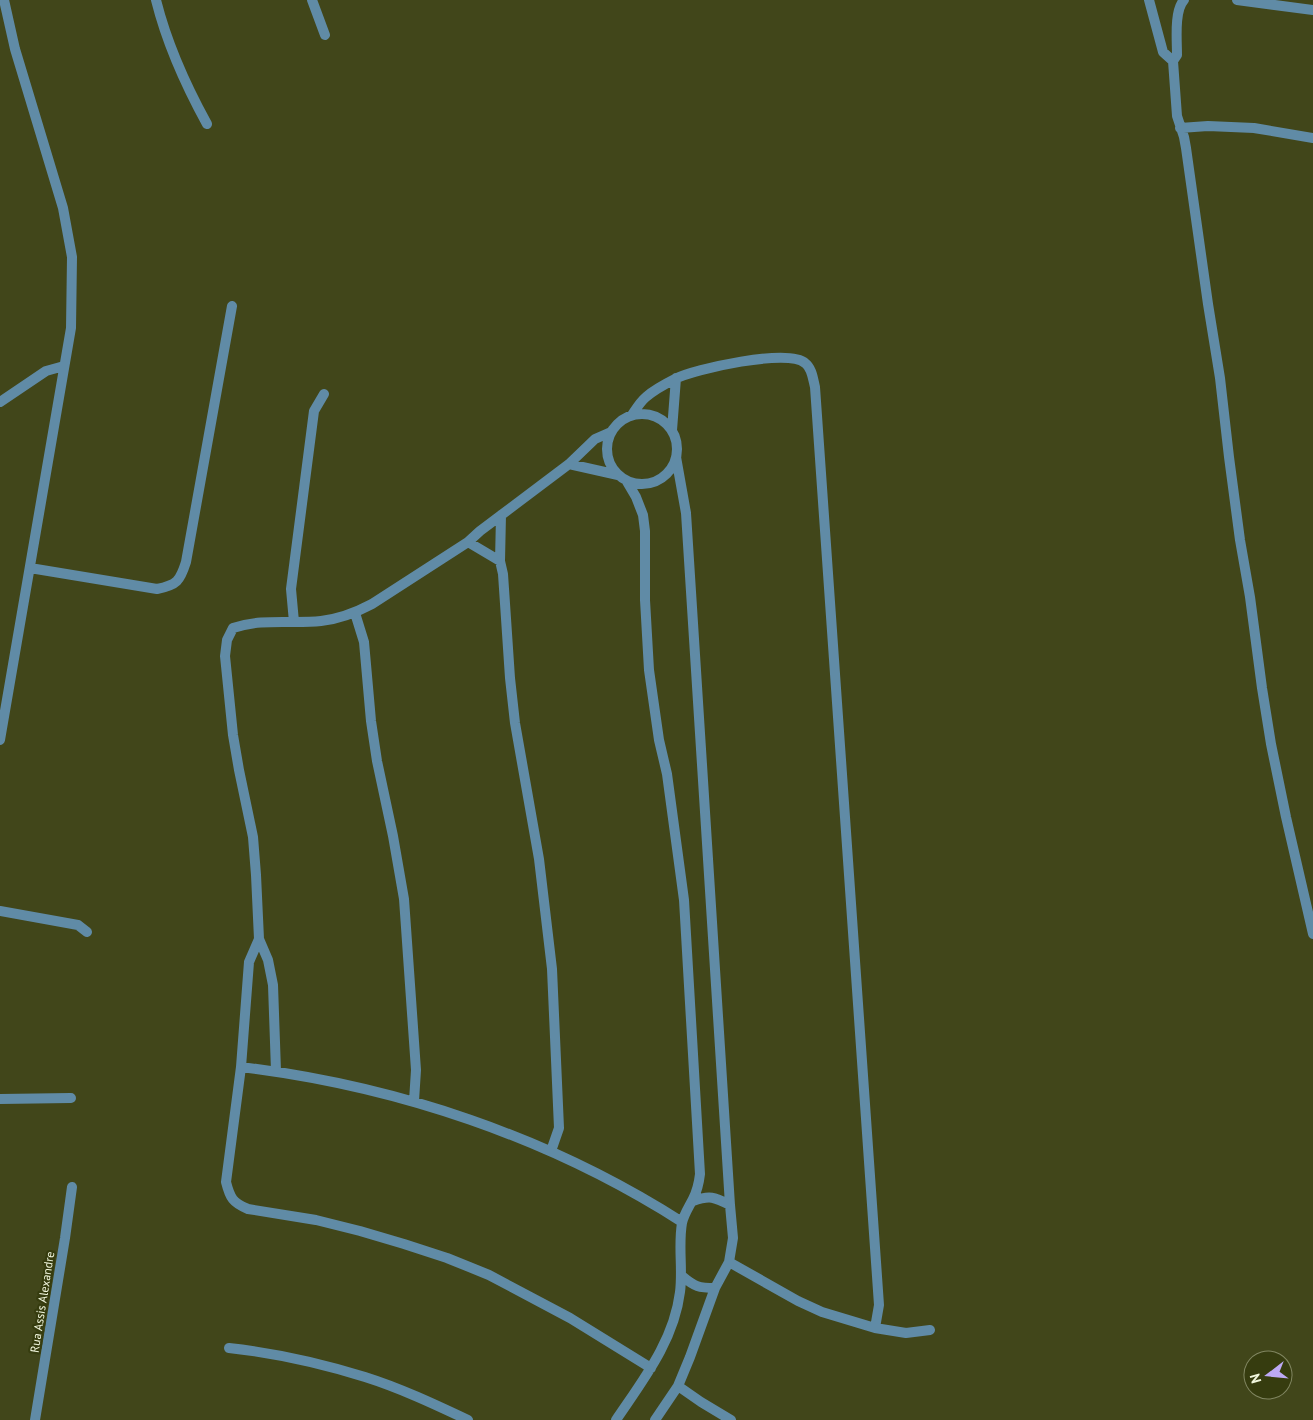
<svg xmlns="http://www.w3.org/2000/svg" width="1313" height="1420" font-family="'PT Sans',sans-serif">
<style>
.lines{fill:none;stroke-linecap:round;stroke-linejoin:round}
.street{stroke:#608ba6;stroke-width:10}
.labels{text-anchor:middle;dominant-baseline:central;stroke-width:4.5;stroke-linejoin:round;paint-order:stroke}
.street-label{font-size:12px;fill:#f1f6dd;stroke:#363c0f}
</style>
<rect width="100%" height="100%" fill="#41461a"/>
<g class="lines">
<!-- street -->
<path class="street" d="M 156,0 C 167,44 185,84 207,124
M 312,0 L 325,35
M 1149,0 L 1163,52 L 1173,61
M 1184,0 C 1174,11 1177,40 1177,55 L 1173,61 L 1177,116 L 1184,137 L 1186,148 L 1208,304 L 1220,378 L 1229,457 L 1240,540 L 1250,597 L 1262,688 L 1271,744 L 1286,817 L 1313,934
M 1237,0 L 1313,10
M 1180,128 L 1208,126 L 1254,128 L 1313,138
M 0,402 L 46,371 L 64,366
M607 449a35 35 0 1 1 70 0a35 35 0 1 1-70 0Z
M 632,415 C 636,409 640,402 646,397 C 654,390 665,384 675,379 C 694,369 789,348 805,363 C 812,368 813,379 815,387 L 879,1305 L 875,1328
M 672,430 L 676,378
M 611,432 L 595,439 L 569,464 L 480,531 L 468,542 L 372,604 C 355,613 339,619 321,621 C 291,624 262,618 233,628 L 227,640 L 225,656 L 233,735 L 239,770 L 253,837 L 256,875 L 259,939 L 249,962 L 241,1067 L 226,1182 C 230,1198 233,1203 248,1209 L 316,1220 L 360,1231 L 404,1244 L 447,1258 L 489,1275 L 570,1318 L 651,1368
M 569,464 L 618,475
M 501,515 L 500,561 L 503,574 L 510,678 L 515,723 L 539,859 L 552,969 L 559,1128 L 551,1151
M 468,542 L 500,561
M 30,568 L 157,589 C 177,585 180,581 186,562 L 232,306
M 355,613 L 364,642 L 371,721 L 377,761 L 393,836 L 404,899 L 416,1070 L 414,1101
M 294,622 L 291,589 L 314,411 L 324,394
M 0,740 L 71,328 L 72,257 L 63,208 L 15,49 L 4,0
M 0,911 L 78,925 L 87,932
M 259,939 L 268,960 L 273,985 L 276,1071
M 241,1067 C 397,1086 549,1137 682,1222
M 0,1099 L 71,1098
M 693,1201 C 710,1195 714,1197 730,1205
M 729,1262 L 798,1301 L 822,1312 L 875,1328 L 906,1333 L 930,1330
M 682,1276 C 695,1287 699,1288 715,1288
M 229,1348 C 275,1353 320,1363 365,1377 C 400,1388 434,1404 468,1420
M 678,1386 L 701,1402 L 731,1420
M 35,1420 L 65,1238 L 72,1187
M 616,1420 C 643,1380 674,1341 680,1292 C 683,1269 678,1246 682,1223 C 684,1214 689,1207 693,1199 C 697,1191 699,1183 700,1174 L 684,900 L 667,774 L 659,740 L 649,670 L 645,600 L 645,531 L 643,515 L 636,497 L 626,480
M 655,1420 L 678,1386 L 690,1357 L 715,1288 L 729,1262 L 733,1238 L 730,1205 L 686,513 L 676,457"/>
</g>
<g class="labels">
<!-- street labels -->
<g class="street-label">
<text transform="translate(42 1302) rotate(-81)">Rua Assis Alexandre</text>
</g>
</g>
<!-- north arrow -->
<g transform="translate(1268 1375) rotate(254)"><circle r="24" fill="#363c0f" stroke="#818661"/>
<path d="M0-4L9 19L0 12L-9 19Z" fill="#bda9f5"/>
<text y="-8" font-size="14" font-weight="bold" text-anchor="middle" fill="#f1f6dd">N</text>
</g>
</svg>
